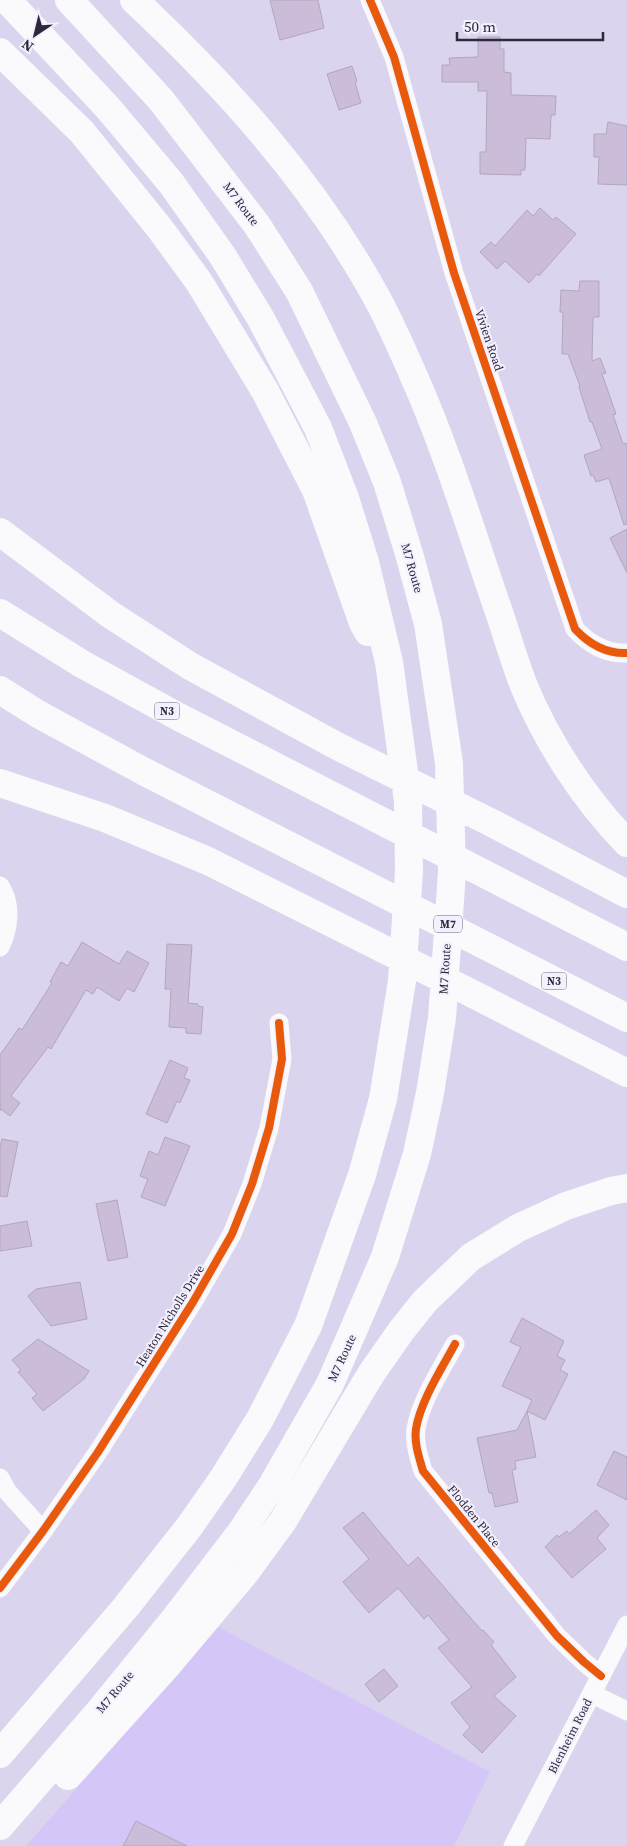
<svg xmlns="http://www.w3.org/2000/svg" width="627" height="1846" font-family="'Source Serif 4',serif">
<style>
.built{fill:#d4c7f7}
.building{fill:#cbbcd9;stroke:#b1a7bc}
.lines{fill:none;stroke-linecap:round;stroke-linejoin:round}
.minor{stroke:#faf9fc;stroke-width:19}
.highway{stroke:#faf9fc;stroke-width:28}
.cycleway-casing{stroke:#f3f1fd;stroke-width:11}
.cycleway{stroke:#e8590c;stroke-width:8}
.labels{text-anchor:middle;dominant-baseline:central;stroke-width:4;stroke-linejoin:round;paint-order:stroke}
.shield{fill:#f3f1fd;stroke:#696477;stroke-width:1}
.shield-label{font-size:11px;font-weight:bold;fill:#2e273d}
.street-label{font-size:12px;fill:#2e273d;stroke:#f3f1fd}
</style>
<rect width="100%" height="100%" fill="#dbd4ee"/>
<!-- built -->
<path class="built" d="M 218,1627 L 490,1772 L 454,1846 L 26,1846 Z"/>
<!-- building -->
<path class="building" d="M 270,0 L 318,0 L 324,28 L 280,40 Z
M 478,37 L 500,37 L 500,49 L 504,49 L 504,72 L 511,73 L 511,95 L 556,96 L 555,115 L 551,115 L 550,139 L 526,138 L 525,170 L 521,170 L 521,175 L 480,174 L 480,152 L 486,152 L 487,91 L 478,91 L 478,82 L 442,82 L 442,65 L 450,65 L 449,58 L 478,57 Z
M 352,66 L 357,81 L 355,82 L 361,103 L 339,110 L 327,74 Z
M 608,122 L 627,126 L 627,185 L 598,184 L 599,157 L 594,157 L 594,134 L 606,134 Z
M 540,208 L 553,220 L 556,217 L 576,234 L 539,276 L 537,274 L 529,283 L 505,261 L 497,269 L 480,252 L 491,242 L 495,246 L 527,210 L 533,216 Z
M 580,281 L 599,281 L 599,317 L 593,317 L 592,361 L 600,358 L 606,373 L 602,374 L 616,414 L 613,415 L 623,444 L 627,443 L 627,524 L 624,525 L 609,478 L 596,482 L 593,475 L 591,476 L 584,455 L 602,449 L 592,422 L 590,422 L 579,387 L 580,386 L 568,354 L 562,354 L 563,312 L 560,312 L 561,290 L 579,291 Z
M 627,529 L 627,573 L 610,538 Z
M 82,942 L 119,964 L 127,951 L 149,963 L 134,992 L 127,988 L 119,1001 L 97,987 L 93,994 L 86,990 L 51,1049 L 48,1047 L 11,1096 L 20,1103 L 10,1116 L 1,1109 L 0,1111 L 0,1055 L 19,1028 L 22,1030 L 52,983 L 50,982 L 61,962 L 68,966 Z
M 167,944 L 192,945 L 188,1003 L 198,1004 L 198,1006 L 203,1007 L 201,1034 L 186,1033 L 186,1028 L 169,1027 L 171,989 L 165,989 Z
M 170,1060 L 188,1068 L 184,1078 L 190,1080 L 180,1103 L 177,1101 L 167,1123 L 146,1114 Z
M 165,1137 L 190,1146 L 165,1206 L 141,1197 L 148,1179 L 140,1176 L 149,1151 L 158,1155 Z
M 2,1139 L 18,1142 L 7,1197 L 0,1196 L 0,1147 Z
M 117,1200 L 128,1257 L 108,1261 L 96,1204 Z
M 27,1221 L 32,1246 L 0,1251 L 0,1226 Z
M 80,1282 L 87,1319 L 51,1326 L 28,1296 L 36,1289 Z
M 522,1318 L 564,1341 L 557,1356 L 565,1360 L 560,1370 L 568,1374 L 545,1420 L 527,1411 L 532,1400 L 502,1386 L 521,1347 L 510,1342 Z
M 38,1339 L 89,1371 L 84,1379 L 43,1411 L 32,1398 L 37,1394 L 18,1372 L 21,1370 L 12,1360 Z
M 527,1411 L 536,1457 L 515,1461 L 516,1469 L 512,1470 L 518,1502 L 495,1507 L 492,1493 L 489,1493 L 477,1438 L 517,1430 Z
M 614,1451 L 627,1457 L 627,1500 L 597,1485 Z
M 596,1510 L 609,1525 L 597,1538 L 606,1549 L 572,1578 L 545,1547 L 557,1535 L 559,1537 L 567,1531 L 569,1534 Z
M 363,1512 L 408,1566 L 418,1557 L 482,1631 L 483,1630 L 494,1642 L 491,1645 L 516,1677 L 494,1696 L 516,1716 L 482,1753 L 463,1735 L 470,1727 L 451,1703 L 472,1687 L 438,1648 L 449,1640 L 428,1615 L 424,1619 L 398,1588 L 369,1613 L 343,1582 L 369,1559 L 343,1528 Z
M 384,1669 L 398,1686 L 379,1702 L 365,1684 Z
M 136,1821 L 187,1846 L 123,1846 Z"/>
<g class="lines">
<!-- minor -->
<path class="minor" d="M 370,0 L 394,57 L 454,273 L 575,629 C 589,644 606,654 627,653
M 0,886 C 12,904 9,929 0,947
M 455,1344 C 442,1368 420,1402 416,1429 C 414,1443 419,1457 423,1471 L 557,1636 L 584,1662 L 601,1676
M 0,1478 L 7,1491 L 43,1531
M 0,1588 L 43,1531 L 98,1452 L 193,1302 L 232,1234 L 252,1184 L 269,1128 L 282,1059 L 279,1023
M 592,1694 L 627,1711
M 513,1846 L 627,1625"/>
<!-- highway -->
<path class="highway" d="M 134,0 C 226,86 311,180 373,291 C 388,317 400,345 412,372 C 447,450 472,534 500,615 C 508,639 515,663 524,686 C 547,742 585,800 627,843
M 0,52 L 82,132 L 161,230 L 199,282 L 265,391 L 316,490 L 363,623 L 368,632
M 0,532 L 111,615 L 190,666 L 337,746 L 492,823 L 627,894
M 0,613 L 82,664 L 177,716 L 627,947
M 0,690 L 38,714 L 143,771 L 627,1018
M 0,783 L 105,818 L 208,861 L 473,994 L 627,1073
M 0,1754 L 125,1608 L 189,1527 L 224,1477 L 260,1419 L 308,1326 L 362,1175 L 383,1099 L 402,981 L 409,871 L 408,801 L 389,662 L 365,562 L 345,498 L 318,428 L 261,319 L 222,255 L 171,183 L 108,108 L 7,0
M 68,1776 L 166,1667 L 245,1573 L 283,1521 L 371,1374 L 401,1331 L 425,1301 L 471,1257 L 518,1228 L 566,1206 L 611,1191 L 627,1188
M 0,1826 L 97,1714 L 176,1617 L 241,1532 L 271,1487 L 330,1384 L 385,1257 L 417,1154 L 430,1093 L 442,1018 L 452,872 L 449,763 L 428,624 L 410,557 L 387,482 L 363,423 L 299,291 L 257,225 L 161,100 L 69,0"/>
<!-- cycleway casing -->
<g class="cycleway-casing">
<path id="cycleway" d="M 370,0 L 394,57 L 454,273 L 575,629 C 589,644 606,654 627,653
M 455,1344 C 442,1368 420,1402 416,1429 C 414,1443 419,1457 423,1471 L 557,1636 L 584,1662 L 601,1676
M 0,1588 L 43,1531 L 98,1452 L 193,1302 L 232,1234 L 252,1184 L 269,1128 L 282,1059 L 279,1023"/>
</g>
<!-- cycleway -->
<use href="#cycleway" class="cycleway"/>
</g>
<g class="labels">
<!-- shield labels -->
<g class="shield">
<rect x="154.5" y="702.5" width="25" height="17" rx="4"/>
<rect x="434" y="915.5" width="28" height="17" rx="4"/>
<rect x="541.5" y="972.5" width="25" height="17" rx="4"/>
</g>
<g class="shield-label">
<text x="167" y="711">N3</text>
<text x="448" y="924">M7</text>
<text x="554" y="981">N3</text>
</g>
<!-- street labels -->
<g class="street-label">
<text transform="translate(241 204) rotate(53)">M7 Route</text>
<text transform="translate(489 340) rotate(71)">Vivien Road</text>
<text transform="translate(412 568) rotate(74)">M7 Route</text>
<text transform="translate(445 969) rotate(-86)">M7 Route</text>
<text transform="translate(170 1316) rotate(-58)">Heaton Nicholls Drive</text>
<text transform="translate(342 1358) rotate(-65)">M7 Route</text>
<text transform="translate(474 1516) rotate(51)">Flodden Place</text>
<text transform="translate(115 1692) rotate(-50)">M7 Route</text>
<text transform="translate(570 1736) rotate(-63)">Blenheim Road</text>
</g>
</g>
<!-- north arrow -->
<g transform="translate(35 35) rotate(215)" stroke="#f3f1fd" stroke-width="4" paint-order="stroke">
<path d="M0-4L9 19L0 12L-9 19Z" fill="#2e273d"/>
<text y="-8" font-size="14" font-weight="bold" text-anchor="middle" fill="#2e273d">N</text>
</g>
<!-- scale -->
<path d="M457 32v8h146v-8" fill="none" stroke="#2e273d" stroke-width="2.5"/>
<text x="464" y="32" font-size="15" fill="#2e273d" stroke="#f3f1fd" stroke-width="4" paint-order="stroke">50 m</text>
</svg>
